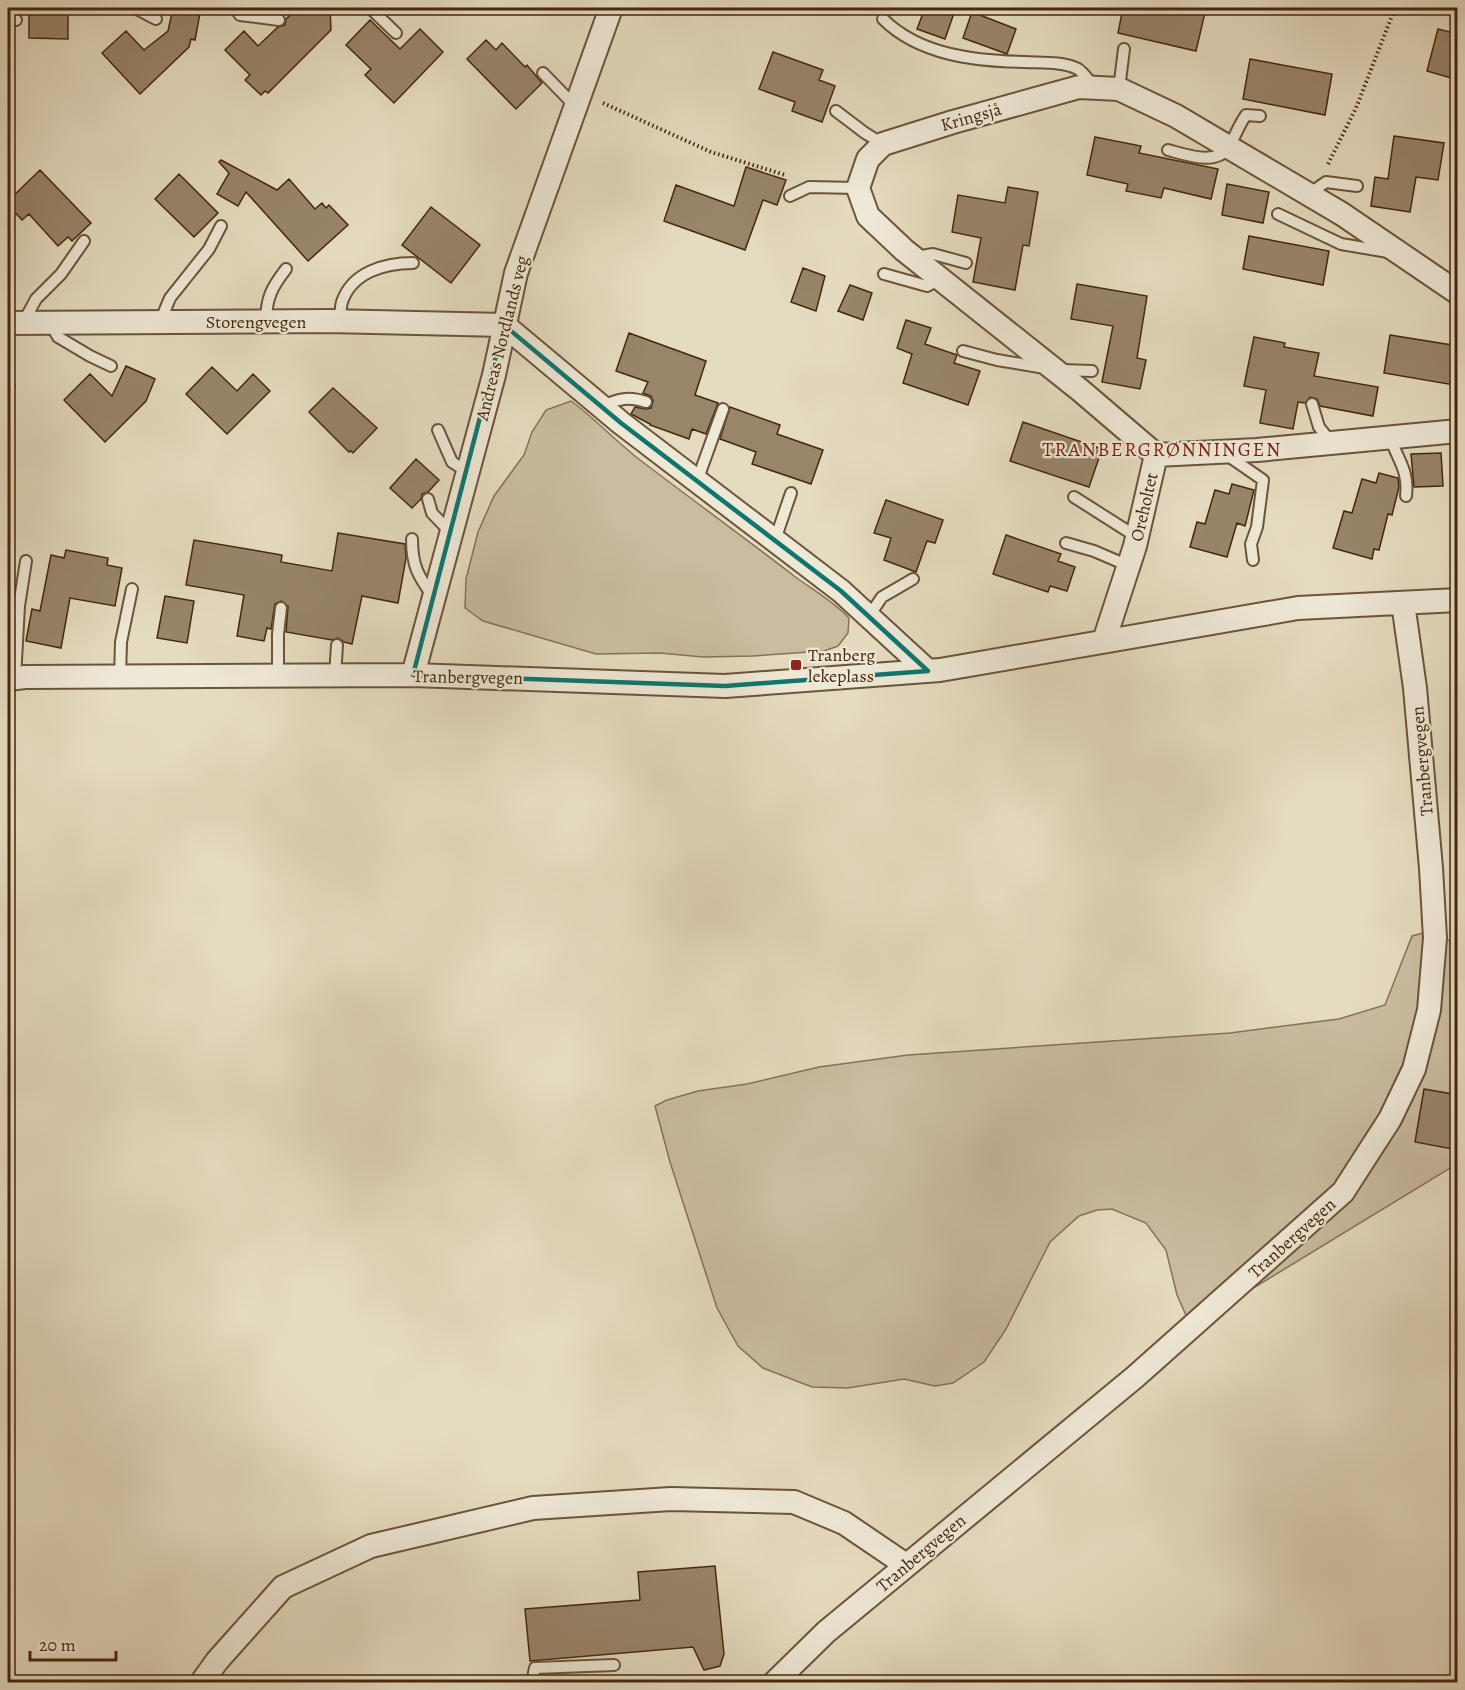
<svg xmlns="http://www.w3.org/2000/svg" width="1465" height="1690" font-family="Alegreya,serif">
<style>
.green{fill:#cabca1;stroke:#877256;stroke-width:1.5}
.building{fill:#98856a;stroke:#44270c;stroke-width:1.5}
.lines{fill:none;stroke-linecap:round;stroke-linejoin:round}
.lane-casing{stroke:#6c5439;stroke-width:14}
.street-casing{stroke:#6c5439;stroke-width:26}
.path{stroke:#44270c;stroke-width:4;stroke-dasharray:1.5 3;stroke-linecap:butt}
.lane{stroke:#eee8d6;stroke-width:10}
.street{stroke:#eee8d6;stroke-width:22}
.marked{fill:none;stroke:#0f766e;stroke-width:4.5;stroke-linejoin:round}
.poi-dot{fill:#8f2418;stroke:#eee8d6;stroke-width:2}
.labels{text-anchor:middle;dominant-baseline:central;stroke-width:4.5;stroke-linejoin:round;paint-order:stroke}
.street-label{font-size:18px;fill:#44270c;stroke:#eee8d6}
.poi-label{font-size:18px;fill:#44270c;stroke:#eee8d6;text-anchor:start}
.neighbourhood-label{font-size:20px;letter-spacing:1.5px;fill:#7a1f14;stroke:#eee8d6}
</style>
<rect width="100%" height="100%" fill="#e5dbc0"/>
<filter id="stains"><feTurbulence type="fractalNoise" baseFrequency=".00333" numOctaves="4"/><feColorMatrix values="0 0 0 0 .2 0 0 0 0 .09 0 0 0 0 .02 0 0 0 .5 -.17"/></filter>
<radialGradient id="worn" r=".72"><stop offset=".6" stop-color="#630" stop-opacity="0"/><stop offset="1" stop-color="#630" stop-opacity=".3"/></radialGradient>
<!-- green -->
<path class="green" d="M 571,401 C 597,420 618,444 644,463 C 694,501 745,538 794,576 C 813,590 833,601 849,618 L 848,633 L 838,646 L 824,651 L 753,656 L 703,657 L 660,653 L 596,654 L 483,621 L 465,608 L 466,579 L 478,532 L 494,496 L 524,455 L 532,432 L 546,410 Z
M 1427,932 L 1454,942 L 1458,974 L 1458,1162 L 1452,1167 L 1255,1287 L 1198,1331 L 1189,1322 L 1177,1295 L 1166,1250 L 1146,1223 L 1112,1209 L 1097,1210 L 1079,1216 L 1050,1242 L 1006,1329 L 984,1362 L 953,1383 L 935,1386 L 904,1379 L 848,1388 L 812,1387 L 763,1368 L 738,1346 L 717,1308 L 670,1162 L 655,1106 L 667,1100 L 698,1091 L 747,1084 L 819,1067 L 908,1055 L 1230,1033 L 1339,1019 L 1385,1005 L 1412,936 Z"/>
<!-- building -->
<path class="building" d="M 29,8 L 68,8 L 68,39 L 29,38 Z
M 173,8 L 201,8 L 195,40 L 191,39 L 189,47 L 140,94 L 102,53 L 126,31 L 144,50 L 168,31 Z
M 298,8 L 330,8 L 331,30 L 268,93 L 265,91 L 261,95 L 245,80 L 250,75 L 225,50 L 244,31 L 258,46 L 278,27 L 285,25 L 286,19 Z
M 925,8 L 939,8 L 954,13 L 945,39 L 917,29 Z
M 1123,8 L 1206,8 L 1196,51 L 1118,33 Z
M 972,12 L 1016,29 L 1007,54 L 963,38 Z
M 370,20 L 400,49 L 420,29 L 443,52 L 394,103 L 365,75 L 371,69 L 346,45 Z
M 1438,29 L 1458,34 L 1458,80 L 1427,71 Z
M 486,40 L 496,50 L 502,43 L 525,67 L 527,65 L 542,83 L 516,109 L 467,59 Z
M 773,52 L 823,70 L 819,80 L 835,86 L 822,122 L 792,111 L 795,102 L 759,89 Z
M 1250,59 L 1332,74 L 1325,115 L 1243,99 Z
M 1394,136 L 1444,143 L 1438,180 L 1416,177 L 1410,212 L 1371,206 L 1375,177 L 1388,179 Z
M 1095,137 L 1141,146 L 1139,153 L 1218,169 L 1211,199 L 1164,188 L 1161,198 L 1126,191 L 1128,184 L 1087,175 Z
M 221,160 L 277,190 L 289,179 L 315,209 L 322,203 L 326,208 L 329,205 L 348,225 L 308,261 L 246,192 L 238,206 L 217,194 L 229,173 L 219,162 Z
M 746,167 L 786,180 L 777,205 L 763,200 L 745,250 L 664,221 L 676,185 L 734,206 Z
M 40,170 L 91,223 L 72,241 L 68,237 L 58,246 L 29,214 L 22,220 L 8,205 L 8,201 Z
M 179,174 L 218,213 L 194,237 L 155,199 Z
M 1227,184 L 1269,192 L 1263,223 L 1222,215 Z
M 1008,187 L 1038,192 L 1029,246 L 1023,245 L 1015,290 L 973,282 L 981,238 L 952,232 L 958,195 L 1005,203 Z
M 431,207 L 480,245 L 451,283 L 402,245 Z
M 1249,236 L 1329,251 L 1323,285 L 1243,269 Z
M 803,268 L 825,276 L 816,311 L 791,302 Z
M 1077,284 L 1147,296 L 1137,358 L 1146,360 L 1140,389 L 1102,382 L 1113,326 L 1071,319 Z
M 850,285 L 872,293 L 863,320 L 838,311 Z
M 906,320 L 931,328 L 925,344 L 957,355 L 954,363 L 980,371 L 968,405 L 903,383 L 912,354 L 897,348 Z
M 629,333 L 706,361 L 695,395 L 718,403 L 706,434 L 692,429 L 689,439 L 650,425 L 650,424 L 631,414 L 635,407 L 645,409 L 651,408 L 653,401 L 651,396 L 643,393 L 648,382 L 616,371 Z
M 1390,335 L 1458,346 L 1458,365 L 1454,385 L 1384,373 Z
M 1254,337 L 1285,343 L 1284,347 L 1319,353 L 1314,376 L 1378,387 L 1373,416 L 1320,406 L 1317,399 L 1310,397 L 1305,403 L 1298,402 L 1293,429 L 1260,423 L 1266,390 L 1244,386 Z
M 126,366 L 155,379 L 146,401 L 105,442 L 64,400 L 90,374 L 112,396 Z
M 212,367 L 237,391 L 253,374 L 270,391 L 227,434 L 186,394 Z
M 333,388 L 377,428 L 353,453 L 351,451 L 349,452 L 309,412 Z
M 730,407 L 780,425 L 777,434 L 823,450 L 811,484 L 752,464 L 756,452 L 720,439 Z
M 1023,422 L 1102,449 L 1089,487 L 1010,461 Z
M 1441,453 L 1443,486 L 1414,487 L 1411,454 Z
M 416,459 L 439,480 L 428,492 L 422,494 L 421,499 L 412,508 L 390,488 Z
M 1379,473 L 1398,478 L 1399,487 L 1392,515 L 1388,514 L 1379,550 L 1374,549 L 1372,559 L 1333,548 L 1344,511 L 1352,513 L 1362,479 L 1376,483 Z
M 1232,484 L 1254,490 L 1245,526 L 1237,523 L 1227,557 L 1190,547 L 1197,522 L 1205,524 L 1215,490 L 1229,494 Z
M 886,500 L 943,520 L 935,543 L 927,541 L 916,572 L 884,560 L 891,538 L 874,533 Z
M 338,533 L 405,544 L 406,558 L 398,603 L 362,596 L 352,644 L 344,642 L 338,638 L 332,640 L 286,632 L 288,606 L 281,601 L 275,604 L 271,629 L 267,628 L 264,641 L 237,636 L 244,595 L 186,585 L 194,540 L 282,555 L 281,562 L 332,571 Z
M 1006,535 L 1061,554 L 1058,561 L 1075,567 L 1067,591 L 1050,586 L 1048,592 L 993,574 Z
M 66,550 L 108,558 L 107,565 L 122,568 L 115,606 L 70,598 L 61,648 L 26,641 L 32,609 L 40,611 L 51,555 L 64,558 Z
M 165,596 L 194,601 L 187,643 L 157,638 Z
M 1424,1089 L 1458,1095 L 1458,1120 L 1452,1149 L 1415,1142 Z
M 715,1566 L 724,1654 L 720,1666 L 704,1670 L 693,1647 L 530,1661 L 525,1609 L 640,1600 L 638,1572 Z"/>
<g class="lines">
<!-- lane casing -->
<g class="lane-casing">
<path id="lane" d="M 135,8 L 156,19
M 235,8 L 240,15 L 279,20
M 370,8 L 396,33
M 8,14 L 16,20
M 883,19 C 919,55 975,61 1024,62 C 1041,63 1062,61 1078,69 C 1084,73 1089,81 1094,86
M 543,73 L 575,106
M 1119,89 L 1124,49
M 836,111 L 865,133 L 883,144
M 1168,150 C 1187,155 1218,167 1230,145 C 1236,134 1239,125 1246,115 L 1260,116
M 1309,194 L 1326,182 L 1357,186
M 790,196 L 809,187 L 858,188
M 1278,214 L 1341,244 L 1388,252
M 917,257 L 933,254 L 966,263
M 884,274 L 927,286 L 940,279
M 160,322 L 170,298 L 209,249 L 221,226
M 266,322 C 266,298 272,287 286,269
M 340,322 C 341,316 340,308 342,302 C 352,272 385,263 413,263
M 23,323 L 36,299 L 61,274 L 84,241
M 50,323 L 58,337 L 90,356 L 111,366
M 963,351 L 997,360 L 1045,368
M 1061,370 L 1092,371
M 8,385 L 9,386
M 1312,404 L 1319,427 L 1331,442
M 602,406 C 619,399 628,396 646,402
M 438,430 L 452,462 L 468,472
M 1390,437 C 1398,461 1409,470 1406,496
M 1224,453 L 1263,480 L 1257,527 L 1251,544 L 1253,560
M 697,481 L 723,409
M 1074,497 L 1137,537
M 428,499 L 432,513 L 451,533
M 412,539 C 412,566 418,576 434,598
M 775,540 L 791,493
M 1066,543 L 1094,551 L 1129,566
M 869,616 L 882,597 L 913,579
M 278,676 L 278,634 L 281,608
M 335,676 L 337,645
M 120,677 L 121,642 L 132,589
M 15,678 L 19,606 L 26,561
M 532,1682 L 535,1668 L 614,1665"/>
</g>
<!-- street casing -->
<g class="street-casing">
<path id="street" d="M 8,323 L 329,321 L 504,325 L 621,423 L 841,591 L 928,671
M 1156,455 L 1080,390 L 904,250 L 868,216 L 858,188 L 868,159 L 883,144 L 953,122 L 1079,87 L 1119,89 L 1176,116 L 1342,214 L 1458,293
M 1156,455 L 1257,450 L 1458,431
M 1104,641 L 1135,546 L 1156,455
M 413,675 L 494,375 L 516,273 L 611,8
M 8,679 L 25,677 L 413,675 L 725,686 L 940,670 L 1298,608 L 1458,600
M 202,1682 L 217,1661 L 283,1587 L 371,1546 L 533,1508 L 671,1499 L 794,1502 L 844,1523 L 906,1565
M 775,1682 L 826,1632 L 1135,1377 L 1343,1192 L 1390,1119 L 1414,1069 L 1429,1010 L 1435,938 L 1431,868 L 1415,688 L 1403,603"/>
</g>
<!-- path -->
<path class="path" d="M 603,103 L 711,152 L 785,175
M 1328,164 L 1356,108 L 1395,8
M 1448,1682 L 1458,1676"/>
<!-- lane -->
<use href="#lane" class="lane"/>
<!-- street -->
<use href="#street" class="street"/>
</g>
<!-- marked area -->
<path class="marked" d="M 504,325 L 621,423 L 841,591 L 928,671 L 725,686 L 413,675 Z"/>
<!-- markers -->
<rect class="poi-dot" x="790" y="659" width="12" height="12" rx="3"/>
<g class="labels">
<!-- street labels -->
<g class="street-label">
<text transform="translate(971 117) rotate(-16)">Kringsjå</text>
<text x="256" y="322">Storengvegen</text>
<text transform="translate(502 338) rotate(-76)">Andreas Nordlands veg</text>
<text transform="translate(1144 507) rotate(-77)">Oreholtet</text>
<text transform="translate(468 677) rotate(1)">Tranbergvegen</text>
<text transform="translate(1422 761) rotate(-95)">Tranbergvegen</text>
<text transform="translate(1292 1238) rotate(-42)">Tranbergvegen</text>
<text transform="translate(921 1553) rotate(-40)">Tranbergvegen</text>
</g>
<!-- poi labels -->
<g class="poi-label">
<text x="808" y="655">Tranberg<tspan x="808" dy="21">lekeplass</tspan></text>
</g>
<!-- neighbourhood labels -->
<g class="neighbourhood-label">
<text x="1162" y="449">TRANBERGRØNNINGEN</text>
</g>
</g>
<!-- margin -->
<rect width="1465" height="1690" fill="none" stroke="#e5dbc0" stroke-width="30"/>
<rect x="9" y="9" width="1447" height="1672" fill="none" stroke="#44270c" stroke-width="3"/>
<rect x="15" y="15" width="1435" height="1660" fill="none" stroke="#44270c" stroke-width="1.5"/>
<!-- scale -->
<path d="M30 1651v9h86v-9" fill="none" stroke="#44270c" stroke-width="3"/>
<text x="39" y="1651" font-size="18" fill="#44270c" stroke="#eee8d6" stroke-width="4.5" paint-order="stroke">20 m</text>
<rect width="100%" height="100%" filter="url(#stains)"/>
<rect width="100%" height="100%" fill="url(#worn)"/>
</svg>
